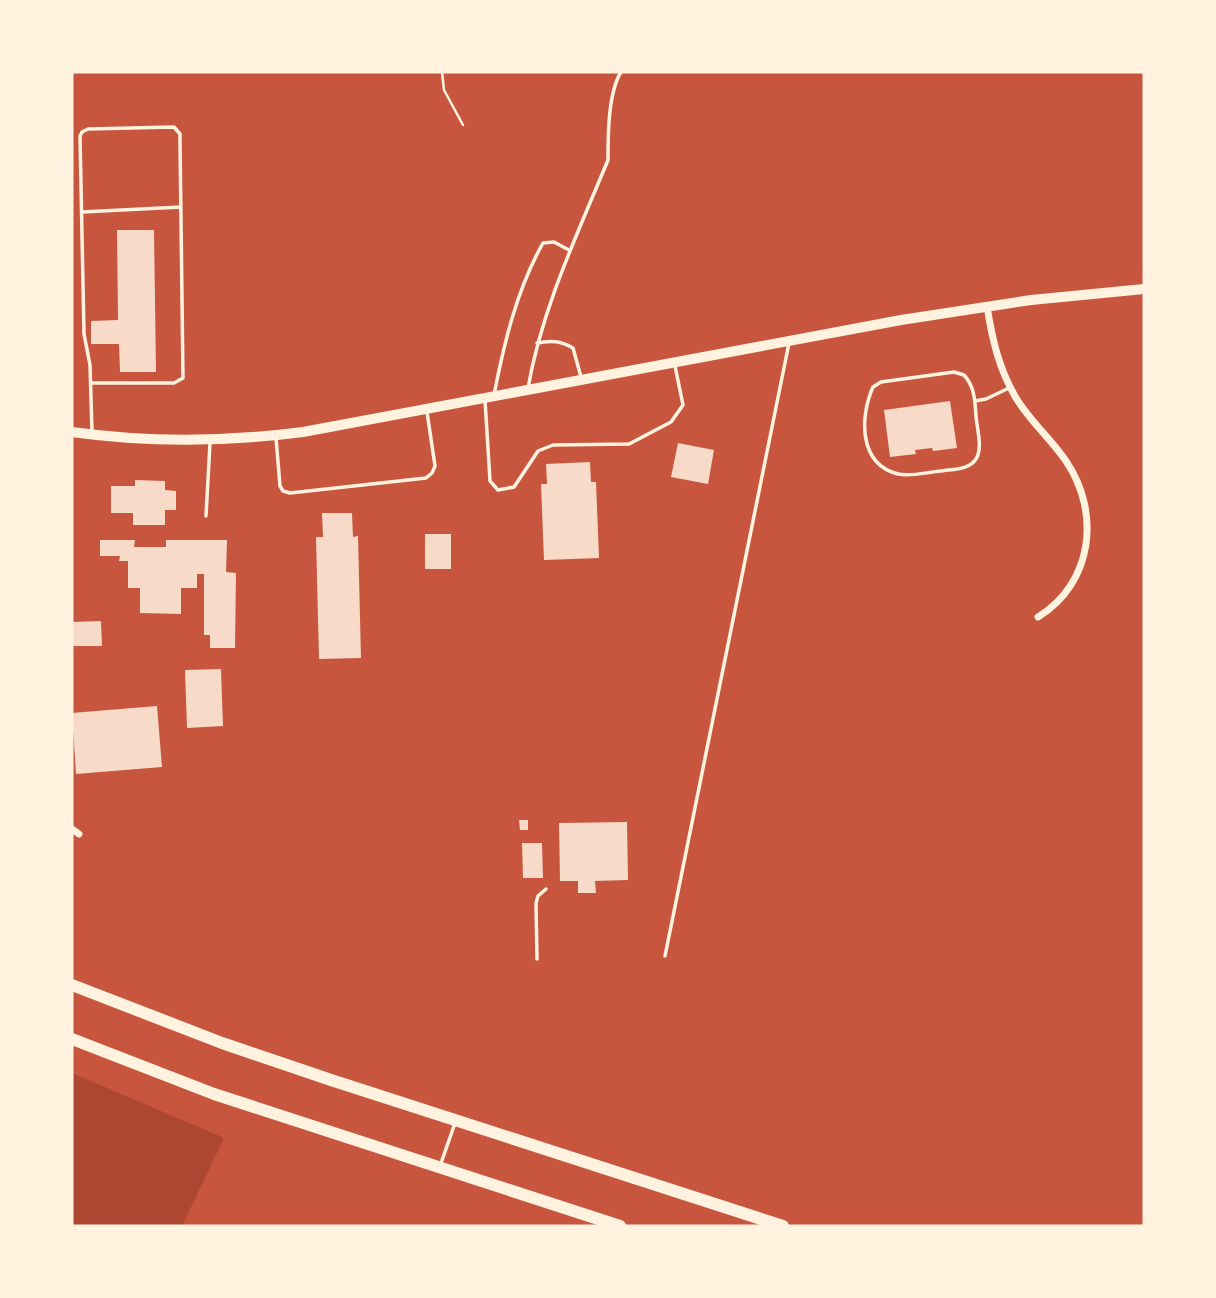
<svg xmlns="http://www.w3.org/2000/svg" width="1216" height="1298" font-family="Figtree,sans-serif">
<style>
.green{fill:#ae4732}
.building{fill:#f7dbc8}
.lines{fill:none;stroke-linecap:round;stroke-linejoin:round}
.path{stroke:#fff3e0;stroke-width:2.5}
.service{stroke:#fff3e0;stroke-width:3.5}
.minor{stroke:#fff3e0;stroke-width:7}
.trunk{stroke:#fff3e0;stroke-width:10}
.motorway{stroke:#fff3e0;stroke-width:12}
</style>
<rect width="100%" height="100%" fill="#c8553d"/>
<!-- green -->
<path class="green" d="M 72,1073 L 224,1138 L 182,1226 L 72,1226 Z"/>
<!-- building -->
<path class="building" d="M 117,230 L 154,230 L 156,372 L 120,372 L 119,344 L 91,344 L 91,321 L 118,320 Z
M 950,401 L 957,448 L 933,451 L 932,448 L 915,450 L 916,454 L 890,457 L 884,410 Z
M 678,443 L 714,450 L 708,484 L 671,477 Z
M 590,462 L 591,482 L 596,482 L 599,558 L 544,560 L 541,484 L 547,484 L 546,464 Z
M 135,480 L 165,481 L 165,490 L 176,491 L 176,510 L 165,510 L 165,525 L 133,525 L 133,513 L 111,513 L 111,486 L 135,486 Z
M 322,513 L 352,513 L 353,537 L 358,536 L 361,658 L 319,659 L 316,537 L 323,537 Z
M 425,534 L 451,534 L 451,569 L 425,569 Z
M 100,540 L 135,540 L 134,547 L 166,547 L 166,540 L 227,540 L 226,572 L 236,573 L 235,648 L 210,648 L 210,635 L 204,635 L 204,574 L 197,574 L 197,588 L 181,588 L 181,614 L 140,613 L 140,588 L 128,588 L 128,561 L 119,561 L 120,556 L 100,556 Z
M 101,621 L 102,646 L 72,646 L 72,622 Z
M 221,669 L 223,726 L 187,728 L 185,670 Z
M 157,706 L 162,767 L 76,774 L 72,713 Z
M 519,820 L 528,820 L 528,830 L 520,830 Z
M 627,822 L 628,880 L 595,881 L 596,893 L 578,893 L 578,881 L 560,881 L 559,823 Z
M 522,843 L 542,843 L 543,878 L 523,878 Z"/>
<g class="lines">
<!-- path -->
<path class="path" d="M 442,72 L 444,90 L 463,125"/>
<!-- service -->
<path class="service" d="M 82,212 L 181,207
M 537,343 C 551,340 561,341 573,348 L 581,377
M 954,372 L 964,375 C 975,387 975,402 976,416 C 977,429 983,448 976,459 C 969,470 953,469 941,471 C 927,472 911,477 898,474 C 858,464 860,416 873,387 L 881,382 Z
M 91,383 L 174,383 L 183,378 L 180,142 L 180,134 L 174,127 L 88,129 L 82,132 L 80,136 L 84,334 L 90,365 L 92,432
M 528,388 C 542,308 577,235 608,160 C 608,135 608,93 621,72
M 494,395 C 504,343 517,289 543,243 L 554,242 L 569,250
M 485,400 L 490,481 L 498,490 L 514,487 L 538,451 L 553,445 L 629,444 L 671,422 L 683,405 L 675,366
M 975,401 L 986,399 L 1009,388
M 276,438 L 280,486 L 283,491 L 290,493 L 426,478 L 432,473 L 435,466 L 427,412
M 206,516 L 210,443
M 665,956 L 789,343
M 537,959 L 536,903 L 538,896 L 546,889
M 440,1166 L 455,1123"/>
<!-- minor -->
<path class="minor" d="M 987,306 C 992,339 999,369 1016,398 C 1030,421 1051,439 1066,461 C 1101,513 1093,583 1038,617
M 72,829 L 79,834"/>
<!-- trunk -->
<path class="trunk" d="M 72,432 C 150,443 225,442 303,432 L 901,320 L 1031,300 L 1144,289"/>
<!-- motorway -->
<path class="motorway" d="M 72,985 L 222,1043 L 331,1080 L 783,1226
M 72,1039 L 214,1094 L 620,1226"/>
</g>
<!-- border -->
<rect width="1216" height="1298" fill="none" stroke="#fff3e0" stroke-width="147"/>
</svg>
